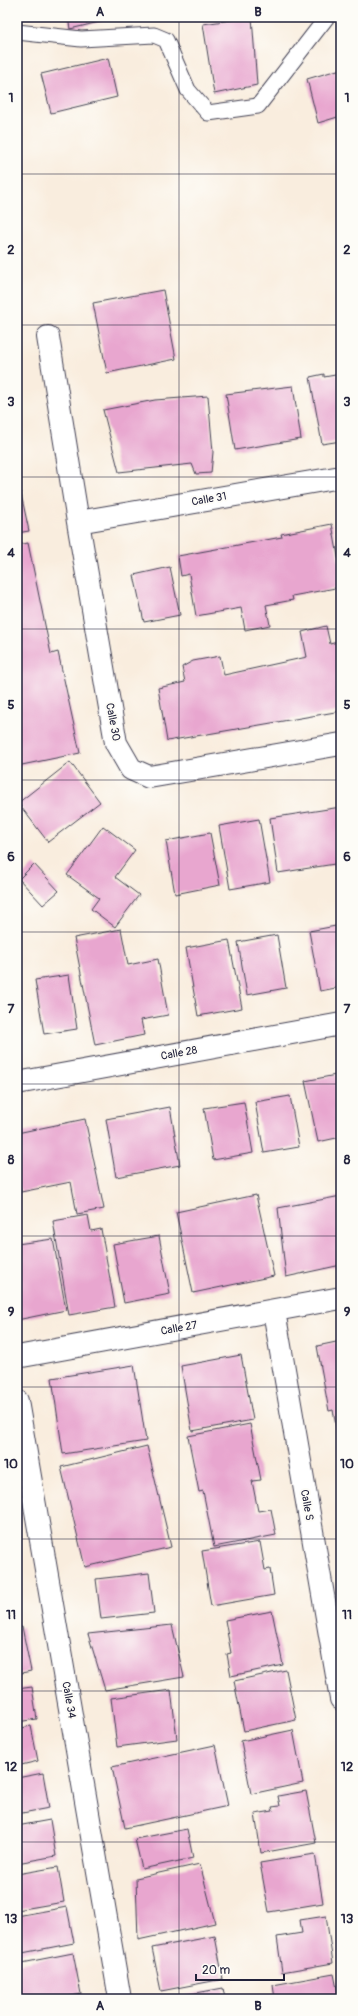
<svg xmlns="http://www.w3.org/2000/svg" width="358" height="2016" font-family="Pangolin,sans-serif">
<style>
.building{fill:#e8a6cf}
.lines{fill:none;stroke-linecap:round;stroke-linejoin:round}
.lane-casing{stroke:#424053;stroke-width:17}
.street-casing{stroke:#424053;stroke-width:24}
.lane{stroke:#fff;stroke-width:15}
.street{stroke:#fff;stroke-width:22}
.grid{fill:none;stroke:#22223b;stroke-width:1;stroke-opacity:0.55}
.labels{text-anchor:middle;dominant-baseline:central;stroke-width:4;stroke-linejoin:round;paint-order:stroke}
.street-label{font-size:11px;fill:#22223b;stroke:#fdfcf7}
.neatline{fill:none;stroke:#22223b;stroke-width:1.5}
.grid-label{font-size:13px;text-anchor:middle;font-weight:bold;fill:#22223b}
</style>
<rect width="100%" height="100%" fill="#fdfcf7"/>
<filter id="ink" filterUnits="userSpaceOnUse"><feTurbulence type="fractalNoise" baseFrequency=".025" numOctaves="2"/><feDisplacementMap in="SourceGraphic" scale="8" xChannelSelector="R" yChannelSelector="G"/><feConvolveMatrix kernelMatrix="1 2 1 2 8 2 1 2 1" color-interpolation-filters="sRGB"/></filter>
<filter id="wash" filterUnits="userSpaceOnUse"><feTurbulence type="fractalNoise" baseFrequency=".012" numOctaves="4" result="noise"/><feDisplacementMap in="SourceGraphic" scale="16" xChannelSelector="R" yChannelSelector="G"/><feGaussianBlur stdDeviation="0.9" result="paint"/><feColorMatrix in="noise" values="0 0 0 0 0 0 0 0 0 0 0 0 0 0 0 0 0 1.4 0 .05"/><feComposite in="paint" operator="in"/></filter>
<g filter="url(#wash)">
<rect width="100%" height="100%" fill="#f9edde"/>
<g id="blocks">
<!-- building -->
<path class="building" d="M 68,17 L 116,17 L 116,18 L 70,29 Z
M 252,17 L 257,85 L 214,94 L 203,24 Z
M 108,58 L 117,97 L 51,113 L 41,74 Z
M 341,69 L 341,116 L 318,123 L 307,79 Z
M 163,290 L 176,359 L 107,373 L 93,303 Z
M 324,374 L 324,377 L 341,374 L 341,441 L 322,444 L 310,377 Z
M 293,386 L 301,439 L 235,450 L 226,394 Z
M 208,396 L 213,452 L 211,473 L 196,474 L 192,464 L 119,472 L 103,410 L 155,400 Z
M 17,475 L 29,531 L 17,533 Z
M 332,524 L 341,573 L 341,587 L 292,596 L 293,600 L 266,605 L 270,625 L 245,630 L 241,608 L 196,616 L 189,574 L 181,576 L 178,556 L 282,537 L 281,534 Z
M 28,543 L 51,654 L 58,652 L 80,753 L 17,766 L 17,545 Z
M 170,567 L 180,615 L 144,622 L 134,575 Z
M 326,626 L 330,644 L 341,641 L 341,711 L 167,741 L 158,688 L 185,682 L 182,667 L 193,661 L 220,656 L 224,675 L 307,657 L 302,632 Z
M 70,762 L 100,802 L 48,842 L 18,803 Z
M 341,807 L 341,863 L 278,873 L 270,818 Z
M 259,819 L 270,882 L 230,889 L 219,826 Z
M 103,826 L 135,850 L 115,877 L 139,895 L 115,927 L 91,909 L 99,898 L 67,875 Z
M 210,833 L 220,885 L 175,894 L 166,841 Z
M 34,864 L 59,891 L 43,905 L 19,879 Z
M 341,925 L 341,987 L 320,991 L 309,931 Z
M 121,929 L 128,965 L 158,959 L 168,1015 L 141,1020 L 144,1035 L 95,1045 L 74,938 Z
M 277,935 L 286,988 L 247,995 L 238,942 Z
M 229,940 L 242,1008 L 198,1016 L 186,948 Z
M 69,975 L 77,1029 L 44,1034 L 35,980 Z
M 341,1074 L 341,1137 L 318,1142 L 305,1081 Z
M 290,1096 L 299,1147 L 264,1153 L 255,1102 Z
M 244,1102 L 253,1153 L 213,1160 L 204,1108 Z
M 170,1107 L 180,1165 L 116,1177 L 106,1119 Z
M 85,1119 L 104,1209 L 77,1214 L 71,1182 L 21,1192 L 17,1174 L 17,1133 Z
M 256,1195 L 274,1276 L 193,1293 L 176,1212 Z
M 341,1196 L 341,1265 L 286,1277 L 278,1208 Z
M 88,1215 L 91,1231 L 101,1229 L 115,1307 L 69,1315 L 53,1221 Z
M 159,1236 L 170,1294 L 124,1303 L 113,1244 Z
M 53,1239 L 66,1310 L 17,1320 L 17,1244 Z
M 341,1341 L 341,1448 L 340,1448 L 333,1410 L 329,1411 L 317,1346 Z
M 241,1355 L 253,1420 L 192,1431 L 181,1366 Z
M 134,1365 L 146,1441 L 63,1454 L 52,1378 Z
M 250,1424 L 261,1480 L 252,1481 L 258,1511 L 271,1509 L 276,1535 L 214,1547 L 203,1491 L 199,1492 L 188,1436 Z
M 147,1446 L 171,1547 L 85,1567 L 61,1467 Z
M 260,1542 L 265,1570 L 270,1569 L 274,1595 L 211,1606 L 202,1551 Z
M 149,1573 L 154,1613 L 101,1619 L 96,1579 Z
M 272,1611 L 283,1665 L 231,1676 L 227,1654 L 231,1653 L 225,1620 Z
M 172,1625 L 184,1677 L 105,1690 L 88,1634 Z
M 22,1627 L 31,1671 L 17,1674 L 17,1628 Z
M 286,1670 L 296,1720 L 244,1731 L 234,1681 Z
M 32,1687 L 37,1719 L 17,1722 L 17,1689 Z
M 171,1690 L 177,1739 L 117,1747 L 111,1698 Z
M 31,1726 L 38,1761 L 17,1766 L 17,1729 Z
M 293,1730 L 303,1783 L 251,1794 L 241,1741 Z
M 215,1745 L 228,1806 L 125,1828 L 112,1767 Z
M 43,1773 L 49,1808 L 17,1814 L 17,1778 Z
M 306,1791 L 316,1843 L 261,1853 L 255,1814 L 273,1811 L 272,1807 L 280,1806 L 278,1796 Z
M 50,1820 L 56,1856 L 17,1863 L 17,1826 Z
M 187,1829 L 193,1858 L 142,1869 L 135,1839 Z
M 315,1854 L 323,1903 L 269,1912 L 260,1863 Z
M 200,1864 L 215,1923 L 138,1940 L 136,1878 Z
M 58,1867 L 64,1902 L 17,1910 L 17,1874 Z
M 67,1907 L 74,1943 L 17,1954 L 17,1916 Z
M 326,1916 L 333,1963 L 282,1972 L 277,1937 L 302,1933 L 300,1920 Z
M 215,1936 L 223,1979 L 161,1991 L 152,1948 Z
M 73,1953 L 81,1994 L 56,1999 L 17,1999 L 17,1964 Z
M 334,1974 L 339,1999 L 275,1999 L 273,1985 Z
M 223,1988 L 225,1999 L 171,1999 L 170,1998 Z"/>
</g>
</g>
<g filter="url(#ink)">
<use href="#blocks" fill-opacity="0" stroke="#424053" stroke-width="1"/>
<g class="lines">
<!-- lane casing -->
<g class="lane-casing">
<path id="lane" d="M 17,32 L 81,39 L 154,35 L 166,40 L 188,90 L 208,113 L 258,106 L 327,17"/>
</g>
<!-- street casing -->
<g class="street-casing">
<path id="street" d="M 48,337 L 78,522 L 116,743 L 131,769 L 149,777 L 341,744
M 78,522 L 341,477
M 17,1083 L 341,1024
M 274,1311 L 341,1699
M 17,1357 L 341,1298
M 17,1401 L 120,1999"/>
</g>
<!-- lane -->
<use href="#lane" class="lane"/>
<!-- street -->
<use href="#street" class="street"/>
</g>
</g>
<!-- grid -->
<path class="grid" d="M 179,17 L 179,1999M 17,174 L 341,174M 17,325 L 341,325M 17,477 L 341,477M 17,629 L 341,629M 17,780 L 341,780M 17,932 L 341,932M 17,1084 L 341,1084M 17,1236 L 341,1236M 17,1387 L 341,1387M 17,1539 L 341,1539M 17,1691 L 341,1691M 17,1842 L 341,1842"/>
<g class="labels">
<!-- street labels -->
<g class="street-label">
<text transform="translate(209 499) rotate(-10)">Calle 31</text>
<text transform="translate(113 722) rotate(79)">Calle 30</text>
<text transform="translate(179 1053) rotate(-10)">Calle 28</text>
<text transform="translate(179 1328) rotate(-10)">Calle 27</text>
<text transform="translate(307 1505) rotate(80)">Calle S</text>
<text transform="translate(69 1700) rotate(80)">Calle 34</text>
</g>
</g>
<!-- margin -->
<rect width="358" height="2016" fill="none" stroke="#fdfcf7" stroke-width="44"/>
<!-- scale -->
<path d="M196 1974v6h88v-6" fill="none" stroke="#22223b" stroke-width="2"/>
<text x="202" y="1974" font-size="12" fill="#22223b" stroke="#fdfcf7" stroke-width="3" paint-order="stroke">20 m</text>
<rect x="22" y="22" width="314" height="1972" class="neatline"/>
<g class="grid-label">
<text x="100" y="16">A</text>
<text x="258" y="16">B</text>
<text x="11" y="102">1</text>
<text x="347" y="102">1</text>
<text x="11" y="254">2</text>
<text x="347" y="254">2</text>
<text x="11" y="406">3</text>
<text x="347" y="406">3</text>
<text x="11" y="557">4</text>
<text x="347" y="557">4</text>
<text x="11" y="709">5</text>
<text x="347" y="709">5</text>
<text x="11" y="861">6</text>
<text x="347" y="861">6</text>
<text x="11" y="1013">7</text>
<text x="347" y="1013">7</text>
<text x="11" y="1164">8</text>
<text x="347" y="1164">8</text>
<text x="11" y="1316">9</text>
<text x="347" y="1316">9</text>
<text x="11" y="1468">10</text>
<text x="347" y="1468">10</text>
<text x="11" y="1619">11</text>
<text x="347" y="1619">11</text>
<text x="11" y="1771">12</text>
<text x="347" y="1771">12</text>
<text x="11" y="1923">13</text>
<text x="347" y="1923">13</text>
<text x="100" y="2010">A</text>
<text x="258" y="2010">B</text>
</g>
</svg>
